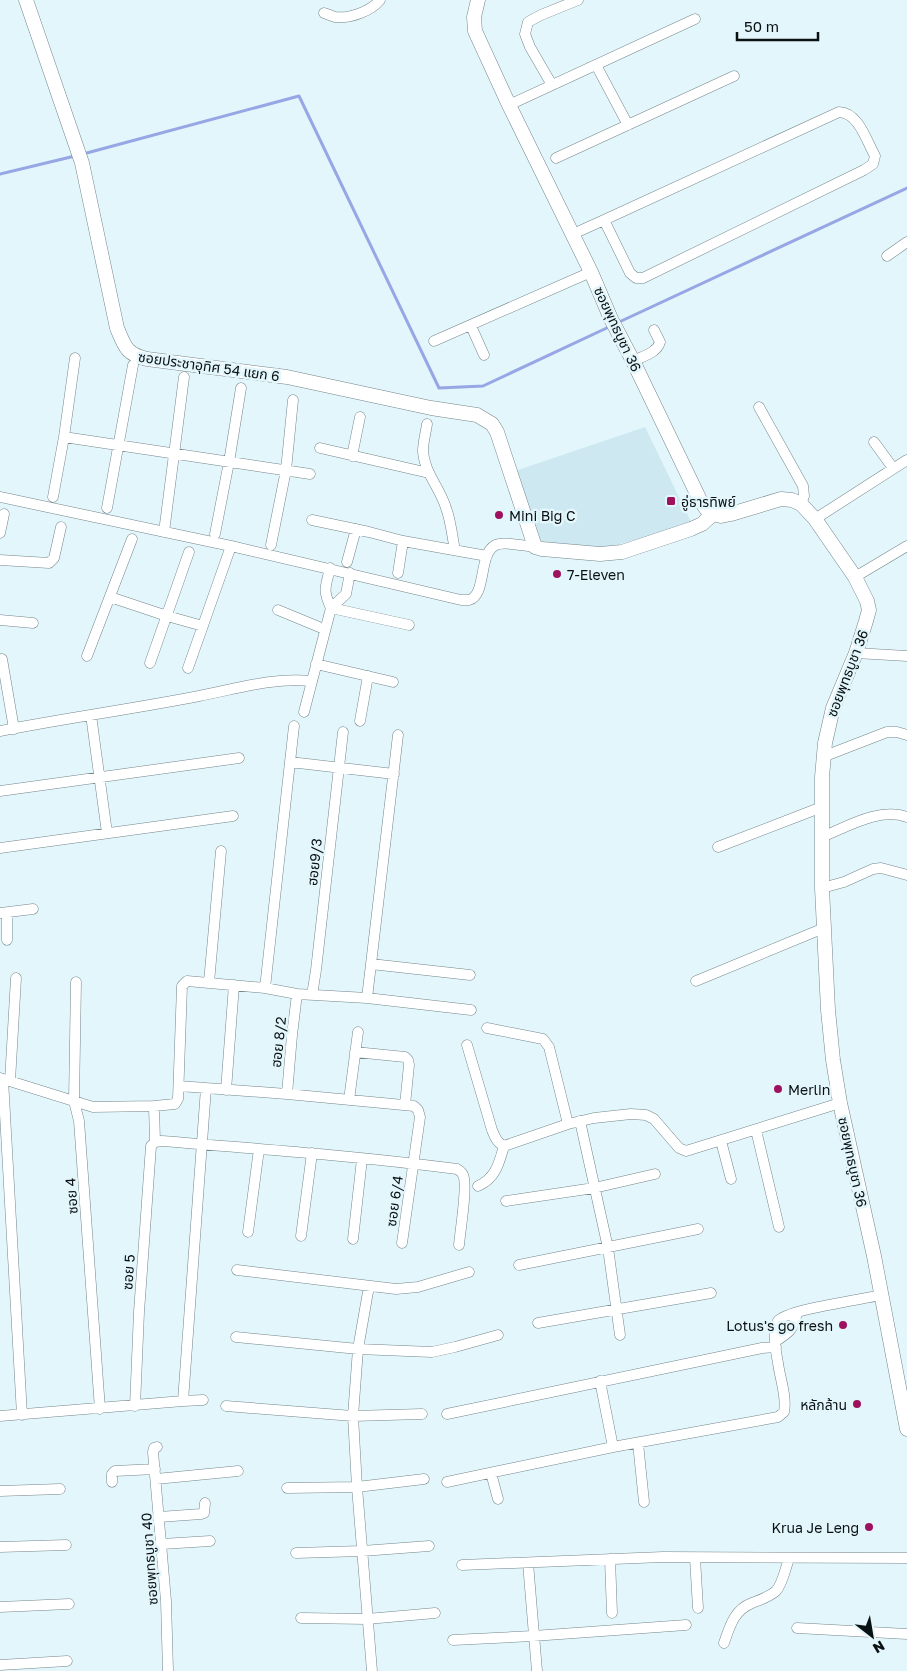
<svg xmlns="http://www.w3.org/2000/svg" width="907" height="1671" font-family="'Golos Text','Noto Sans Thai',sans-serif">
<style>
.built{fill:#cde8f1}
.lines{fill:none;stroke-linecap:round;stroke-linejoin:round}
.stream{stroke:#97a6e4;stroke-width:3}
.street-casing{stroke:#74868b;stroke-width:11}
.secondary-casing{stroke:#74868b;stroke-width:15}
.street{stroke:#fff;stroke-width:10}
.secondary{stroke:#fff;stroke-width:14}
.poi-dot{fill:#9e115c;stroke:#e3f6fc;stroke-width:2}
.labels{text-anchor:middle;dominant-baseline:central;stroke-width:5;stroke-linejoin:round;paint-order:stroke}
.street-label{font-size:14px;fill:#0a1113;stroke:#e3f6fc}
.poi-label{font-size:14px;fill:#0a1113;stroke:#e3f6fc;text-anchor:start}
</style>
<rect width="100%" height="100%" fill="#e3f6fc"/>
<!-- built -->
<path class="built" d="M 645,427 L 692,524 L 605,548 L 539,542 L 515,471 Z"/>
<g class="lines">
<!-- stream -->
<path class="stream" d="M 83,154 L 299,96 L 439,388 L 483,386 L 611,326
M 0,174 L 75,156
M 617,323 L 907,188"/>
<!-- street casing -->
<g class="street-casing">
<path id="street" d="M 324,13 C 327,14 332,16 335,17 C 350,19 371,11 380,0
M 596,65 L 628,125
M 552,85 L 530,47 L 525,34 L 528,22 L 541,15 L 578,0
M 509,105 L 695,19
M 839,112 C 859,113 866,140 875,156 L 873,164 L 864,170 L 643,278 L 636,278 L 630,273 L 604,220 Z
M 556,158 L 734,76
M 573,234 L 604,220
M 887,256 L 907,242
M 471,326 L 484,355
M 434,341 L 591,272
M 633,361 C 643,356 657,353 660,342 L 654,330
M 759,407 L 803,486 L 804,496 L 801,504
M 427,424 C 426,432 423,442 423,451 C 424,472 440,488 446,508 C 451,521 452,536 455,550
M 64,437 L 310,474
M 874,442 L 893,468
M 320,448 L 429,473
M 352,456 L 360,417
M 0,497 L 231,546 L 461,600 C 462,600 469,600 469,600 C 488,595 477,548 499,544 C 508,542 525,546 535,547
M 53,497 L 64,437 L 75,358
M 107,508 L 133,365
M 815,519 L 907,460
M 312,520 L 369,532 L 403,541 L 487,556
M 164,532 L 184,377
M 0,533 L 4,514
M 215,534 L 229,462 L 241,388
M 271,545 L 286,470 L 293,400
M 0,560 L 49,563 L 54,558 L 61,527
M 347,562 L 356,529
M 330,568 C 326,587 322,589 331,608
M 398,573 L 403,541
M 855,577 L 907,546
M 110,597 L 167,616 L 203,626
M 331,608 L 409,625
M 278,610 L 324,629
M 0,620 L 33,623
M 856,653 L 907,656
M 87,656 L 132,539
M 2,659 L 14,729
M 150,663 L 189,552
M 316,664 L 393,682
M 188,668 L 231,546
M 304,712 L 331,608 L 346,594 L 350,573
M 91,715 L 107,833
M 360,721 L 368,676
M 0,731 C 66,718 133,709 199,696 C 236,689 273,677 311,681
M 825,756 L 887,732 L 897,732 L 907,735
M 290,762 L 394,774
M 0,791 L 239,758
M 822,837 C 847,827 879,807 907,817
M 718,847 L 822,807
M 0,848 L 233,816
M 822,888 L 844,882 L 873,869 L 881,868 L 907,875
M 0,913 L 33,909
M 7,940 L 7,913
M 371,964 L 470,975
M 696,981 L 824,928
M 76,982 L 74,1101 L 79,1121 L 100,1409
M 209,982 L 221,851
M 265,988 L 294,726
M 312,995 L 316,970 L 343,732
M 367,998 L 398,735
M 487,1028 L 543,1039 L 549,1047 L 568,1124
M 467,1045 L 492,1130 C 495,1137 497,1143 504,1146 L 568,1124 L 594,1118 L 631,1114 L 646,1115 L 654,1119 L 679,1148 L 686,1151 L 840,1103
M 355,1052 L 405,1057 L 408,1060 L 409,1065 L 405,1105
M 0,1078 L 93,1107 L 154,1106 L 155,1142
M 3,1079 L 22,1415
M 10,1081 L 16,978
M 179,1086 L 287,1094 L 414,1106 L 418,1110 L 420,1117 L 402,1243
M 226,1090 L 234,985
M 287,1094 L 292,1035 L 297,994
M 349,1100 L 358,1032
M 154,1106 L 175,1104 L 178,1099 L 182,986 L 187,981 L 265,988 L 297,994 L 367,998 L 471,1010
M 580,1121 L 608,1248 L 620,1335
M 756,1130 L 779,1227
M 721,1141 L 731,1179
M 155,1142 L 162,1141 C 261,1149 359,1156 457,1169 C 460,1171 462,1172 463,1175 C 468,1184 460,1232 459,1245
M 478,1186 C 496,1178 499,1163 504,1146
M 506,1201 L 594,1188 L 655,1174
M 248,1232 L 259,1149
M 301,1236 L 312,1153
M 353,1239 L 362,1159
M 519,1265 L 698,1229
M 237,1270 L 396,1289 L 418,1287 L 469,1272
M 369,1286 L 358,1349 L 353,1416 L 357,1487 L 372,1671
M 538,1323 L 711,1293
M 236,1337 L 358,1349 L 432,1352 L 455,1347 L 498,1335
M 776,1341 C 790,1332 793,1330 797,1313
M 600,1381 L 613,1447
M 183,1401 L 203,1400
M 135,1406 L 139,1312 L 151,1146 L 155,1142
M 226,1406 L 353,1416 L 422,1414
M 447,1414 L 762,1348 L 776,1347
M 0,1416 L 183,1401 L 206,1088
M 638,1443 L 644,1502
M 157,1447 L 154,1448 L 153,1452 L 166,1601 L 168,1671
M 491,1473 L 498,1499
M 156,1479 L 238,1471
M 112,1482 L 112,1474 L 115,1471 L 155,1469
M 447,1482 L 613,1447 L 778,1417 L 784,1412 C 787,1396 780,1379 778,1363 C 776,1353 772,1330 778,1321 C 784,1310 865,1299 881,1295
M 287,1488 L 357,1487 L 424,1479
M 0,1491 L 60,1489
M 159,1517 L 201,1514 L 204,1513 L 205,1503
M 162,1544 L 210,1541
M 0,1547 L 66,1545
M 296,1553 L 362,1551 L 429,1546
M 695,1558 L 698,1608
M 610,1559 L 612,1613
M 528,1563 L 537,1671
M 462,1565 L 663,1557 L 907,1558
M 0,1607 L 69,1604
M 301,1618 L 367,1619 L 435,1613
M 797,1628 L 907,1634
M 453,1640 L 533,1636 L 686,1625
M 724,1643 C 730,1626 734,1610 752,1603 C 760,1600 769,1597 776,1591 C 783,1583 785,1569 789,1559
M 0,1665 L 67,1661"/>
</g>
<!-- secondary casing -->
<g class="secondary-casing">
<path id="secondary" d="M 26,0 L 82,163 L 117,328 C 125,347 126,354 147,359 L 287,377 L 431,408 L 477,415 L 492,424 L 497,432 L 535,547 L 542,549 L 600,554 L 622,552 L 691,529 L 702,524 L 713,514
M 478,0 L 474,17 L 475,31 L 509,105 L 591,272 L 611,319 L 633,361 L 700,500 L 707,510 L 713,514 L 721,516 L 731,514 L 781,499 L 792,500 L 801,504 L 815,519 L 855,577 L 867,601 L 869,610 L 866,621 L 856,653 L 833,708 L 825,743 L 822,777 L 822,888 L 828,1010 L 833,1060 L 840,1103 L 874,1256 L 907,1429"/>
</g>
<!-- street -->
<use href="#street" class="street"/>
<!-- secondary -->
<use href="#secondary" class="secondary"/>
</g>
<!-- markers -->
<g class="poi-dot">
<rect x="666" y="496" width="10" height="10" rx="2.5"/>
<circle cx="499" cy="515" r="5"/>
<circle cx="557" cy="574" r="5"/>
<circle cx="778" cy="1089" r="5"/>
<circle cx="843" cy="1325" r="5"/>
<circle cx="857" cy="1404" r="5"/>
<circle cx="869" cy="1527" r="5"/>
</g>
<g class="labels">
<!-- street labels -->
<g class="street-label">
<text transform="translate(618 329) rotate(65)">ซอยพุทธบูชา 36</text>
<text transform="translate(209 366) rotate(8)">ซอยประชาอุทิศ 54 แยก 6</text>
<text transform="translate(847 673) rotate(-69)">ซอยพุทธบูชา 36</text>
<text transform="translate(314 862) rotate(-84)">ฮอย9/3</text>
<text transform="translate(278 1042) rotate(-84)">ฮอย 8/2</text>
<text transform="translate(853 1162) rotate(78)">ซอยพุทธบูชา 36</text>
<text transform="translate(71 1196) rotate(-94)">ซอย 4</text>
<text transform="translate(394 1201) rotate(-82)">ซอย 6/4</text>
<text transform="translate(128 1272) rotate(-86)">ซอย 5</text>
<text transform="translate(149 1559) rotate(-94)">ซอยพุทธบูชา 40</text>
</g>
<!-- poi labels -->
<g class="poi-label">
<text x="681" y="501">อู่ธารทิพย์</text>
<text x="509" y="515">Mini Big C</text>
<text x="567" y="574">7-Eleven</text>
<text x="788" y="1089">Merlin</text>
<text x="833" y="1325" text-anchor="end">Lotus's go fresh</text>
<text x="847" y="1404" text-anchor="end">หลักล้าน</text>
<text x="859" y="1527" text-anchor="end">Krua Je Leng</text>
</g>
</g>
<!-- north arrow -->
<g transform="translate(872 1636) rotate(149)" stroke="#e3f6fc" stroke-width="4" paint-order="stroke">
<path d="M0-4L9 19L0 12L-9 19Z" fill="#0a1113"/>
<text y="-8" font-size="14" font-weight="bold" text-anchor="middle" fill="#0a1113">N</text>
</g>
<!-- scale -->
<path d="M737 32v8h81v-8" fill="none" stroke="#0a1113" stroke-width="2.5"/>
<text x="744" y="32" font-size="15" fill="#0a1113" stroke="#e3f6fc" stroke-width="4" paint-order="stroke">50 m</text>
</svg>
